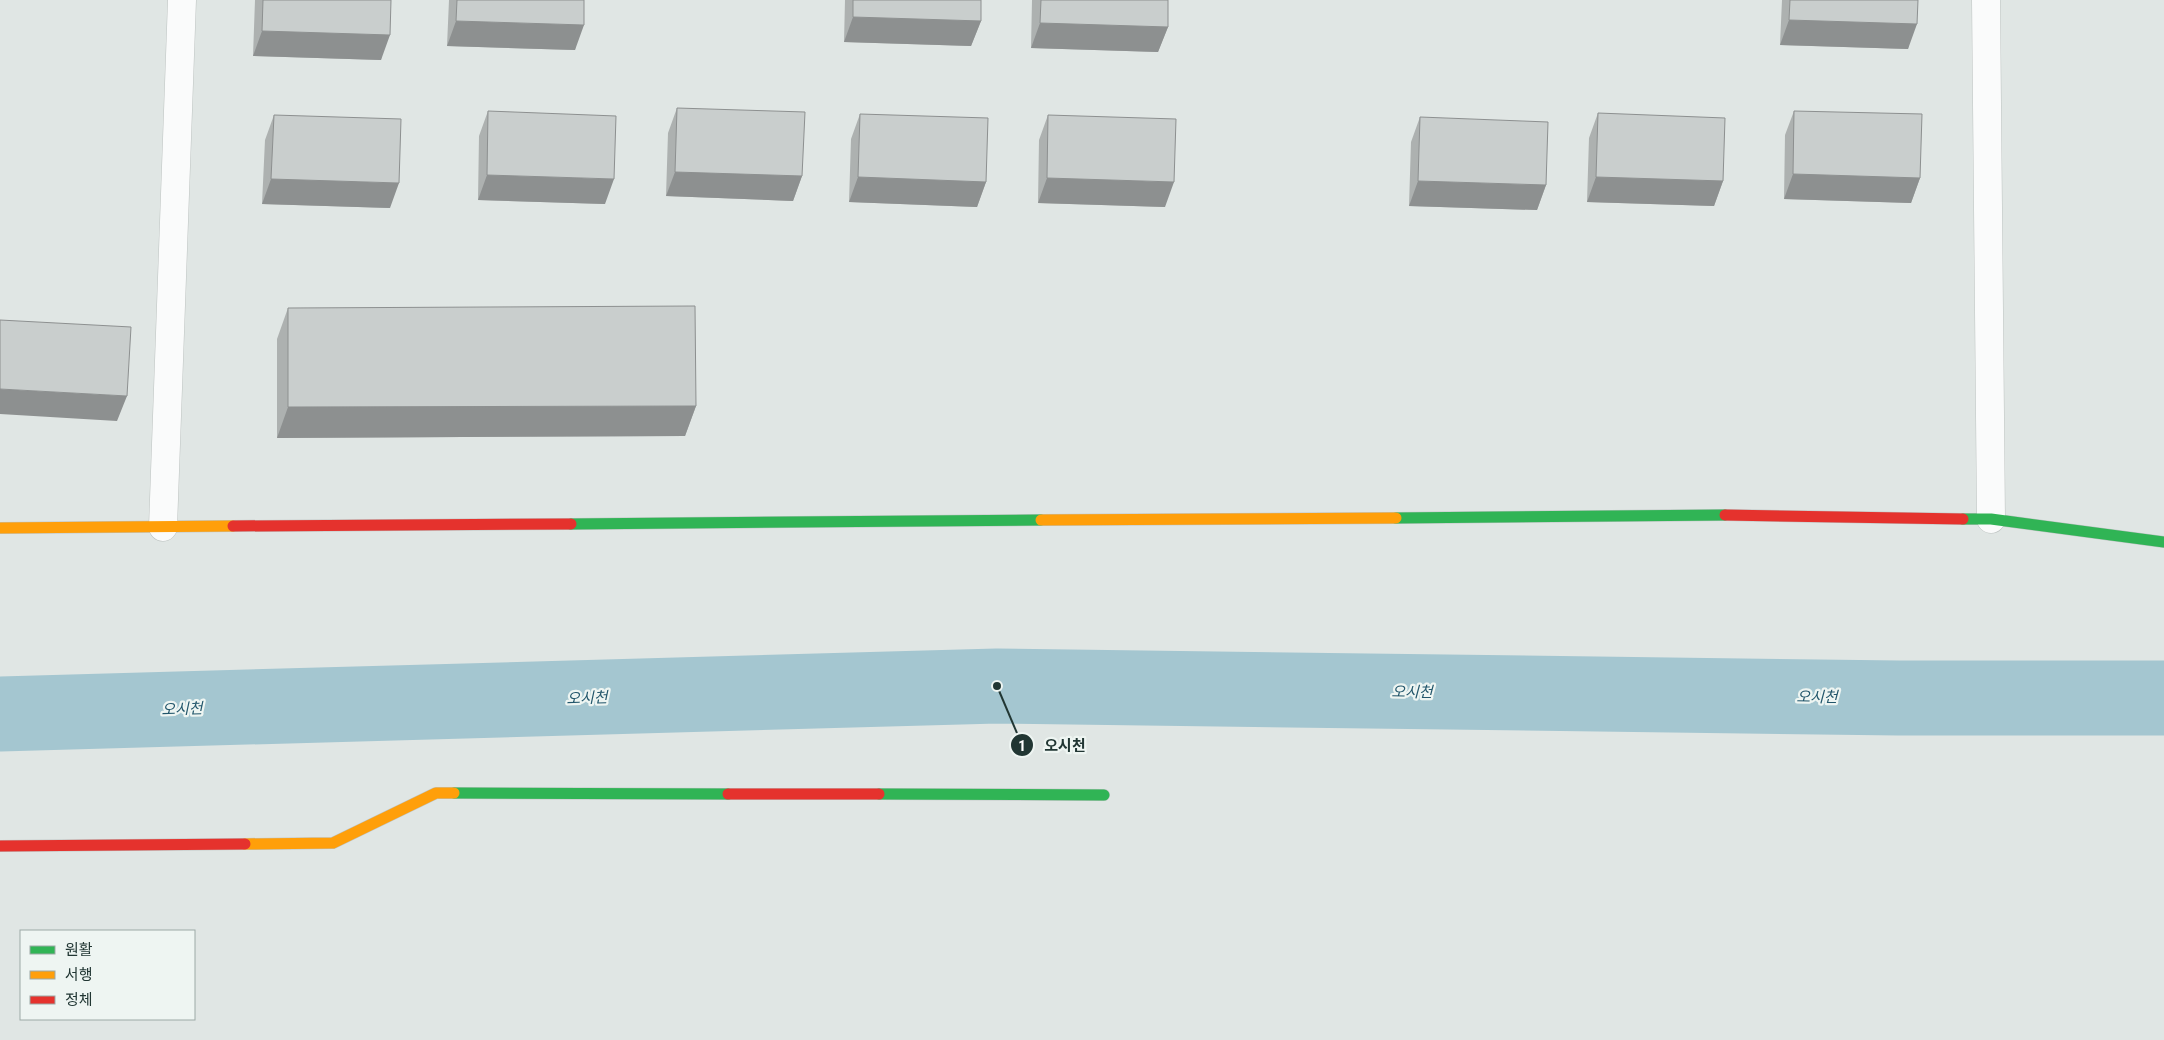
<svg xmlns="http://www.w3.org/2000/svg" width="2164" height="1040" font-family="'Roboto Condensed','Noto Sans KR',sans-serif">
<style>
.lines{fill:none;stroke-linecap:round;stroke-linejoin:round}
.river{stroke:#a4c6d0;stroke-width:75}
.street-casing{stroke:#bdc3c1;stroke-width:29}
.fast-casing{stroke:#bdc3c2;stroke-width:12}
.slow-casing{stroke:#bdc3c2;stroke-width:12}
.jam-casing{stroke:#bdc3c2;stroke-width:12}
.street{stroke:#fafbfb;stroke-width:28}
.fast{stroke:#30b455;stroke-width:11}
.slow{stroke:#ff9f0a;stroke-width:11}
.jam{stroke:#e5322d;stroke-width:11}
.wall{fill:#adb1b0}
.shaded-wall{fill:#8d9090}
.building{fill:#c9cecd;stroke:#8d9090}
.labels{text-anchor:middle;dominant-baseline:central;stroke-width:4.5;stroke-linejoin:round;paint-order:stroke}
.water-label{font-size:15px;font-style:italic;fill:#22566b;stroke:#eef5f2}
.leader{fill:none;stroke:#213633;stroke-width:2}
.callout-dot{fill:#213633;stroke:#eef5f2;stroke-width:2}
.mark-label{font-size:15px;text-anchor:middle;font-weight:bold;fill:#fff}
.callout-label{font-size:15px;text-anchor:middle;font-weight:bold;fill:#213633;stroke:#eef5f2;stroke-width:4.5;stroke-linejoin:round;paint-order:stroke}
</style>
<rect width="100%" height="100%" fill="#e0e6e4"/>
<g class="lines">
<!-- river -->
<path class="river" d="M 0,714 L 997,686 L 1899,698 L 2164,698"/>
<!-- street casing -->
<g class="street-casing">
<path id="street" d="M 1986,0 L 1991,519
M 163,527 L 182,0"/>
</g>
<!-- fast casing -->
<g class="fast-casing">
<path id="fast" d="M 1396,518 L 1725,515
M 1963,519 L 1991,519 L 2164,542
M 571,524 L 1041,520
M 454,793 L 728,794
M 879,794 L 1104,795"/>
</g>
<!-- slow casing -->
<g class="slow-casing">
<path id="slow" d="M 1041,520 L 1396,518
M 0,528 L 233,526
M 245,844 L 333,843 L 436,793 L 454,793"/>
</g>
<!-- jam casing -->
<g class="jam-casing">
<path id="jam" d="M 1725,515 L 1963,519
M 233,526 L 571,524
M 728,794 L 879,794
M 0,846 L 245,844"/>
</g>
<!-- street -->
<use href="#street" class="street"/>
<!-- fast -->
<use href="#fast" class="fast"/>
<!-- slow -->
<use href="#slow" class="slow"/>
<!-- jam -->
<use href="#jam" class="jam"/>
</g>
<!-- wall -->
<path class="wall" d="M 255,0 L 391,0 L 381,60 L 253,56 Z
M 449,0 L 584,0 L 575,50 L 447,46 Z
M 845,0 L 981,0 L 981,21 L 971,46 L 844,42 Z
M 1032,0 L 1168,0 L 1168,27 L 1158,52 L 1031,48 Z
M 1782,0 L 1918,0 L 1908,49 L 1780,45 Z
M 677,108 L 802,176 L 793,201 L 666,196 L 668,133 Z
M 488,111 L 605,204 L 478,200 L 479,136 Z
M 1794,111 L 1920,178 L 1911,203 L 1784,199 L 1785,135 Z
M 1598,113 L 1723,181 L 1714,206 L 1587,202 L 1589,138 Z
M 860,114 L 986,182 L 977,207 L 849,202 L 851,139 Z
M 274,115 L 390,208 L 262,204 L 265,140 Z
M 1048,115 L 1165,207 L 1038,203 L 1039,140 Z
M 1420,117 L 1546,185 L 1537,210 L 1409,206 L 1411,142 Z
M 288,308 L 696,406 L 685,436 L 277,438 L 277,339 Z"/>
<!-- shaded-wall -->
<path class="shaded-wall" d="M 853,17 L 981,21 L 971,46 L 844,42 Z
M 1789,20 L 1917,24 L 1908,49 L 1780,45 Z
M 456,21 L 584,25 L 575,50 L 447,46 Z
M 1040,23 L 1168,27 L 1158,52 L 1031,48 Z
M 262,31 L 390,35 L 381,60 L 253,56 Z
M 675,172 L 802,176 L 793,201 L 666,196 Z
M 1793,174 L 1920,178 L 1911,203 L 1784,199 Z
M 487,175 L 614,179 L 605,204 L 478,200 Z
M 858,177 L 986,182 L 977,207 L 849,202 Z
M 1596,177 L 1723,181 L 1714,206 L 1587,202 Z
M 1047,178 L 1174,182 L 1165,207 L 1038,203 Z
M 271,179 L 399,183 L 390,208 L 262,204 Z
M 1418,181 L 1546,185 L 1537,210 L 1409,206 Z
M 0,389 L 127,396 L 117,421 L 0,414 Z
M 696,406 L 685,436 L 277,438 L 288,407 Z"/>
<!-- building -->
<path class="building" d="M 263,0 L 391,0 L 390,35 L 262,31 Z
M 457,0 L 584,0 L 584,25 L 456,21 Z
M 853,0 L 981,0 L 981,21 L 853,17 Z
M 1041,0 L 1168,0 L 1168,27 L 1040,23 Z
M 1790,0 L 1918,0 L 1917,24 L 1789,20 Z
M 677,108 L 805,112 L 802,176 L 675,172 Z
M 488,111 L 616,116 L 614,179 L 487,175 Z
M 1794,111 L 1922,114 L 1920,178 L 1793,174 Z
M 1598,113 L 1725,118 L 1723,181 L 1596,177 Z
M 860,114 L 988,118 L 986,182 L 858,177 Z
M 274,115 L 401,119 L 399,183 L 271,179 Z
M 1048,115 L 1176,119 L 1174,182 L 1047,178 Z
M 1420,117 L 1548,122 L 1546,185 L 1418,181 Z
M 695,306 L 696,406 L 288,407 L 288,308 Z
M 0,320 L 131,327 L 127,396 L 0,389 Z"/>
<g class="labels">
<!-- water labels -->
<g class="water-label">
<text transform="translate(1412 692) rotate(1)">오시천</text>
<text transform="translate(1817 697) rotate(1)">오시천</text>
<text transform="translate(587 698) rotate(-2)">오시천</text>
<text transform="translate(182 709) rotate(-2)">오시천</text>
</g>
</g>
<!-- callouts -->
<path class="leader" d="M997 686L1022 745"/>
<g class="callout-dot">
<circle cx="997" cy="686" r="5"/>
<circle cx="1022" cy="745" r="12"/>
</g>
<g class="mark-label">
<text x="1022" y="751">1</text>
</g>
<g class="callout-label">
<text x="1065" y="751">오시천</text>
</g>
<!-- legend -->
<rect x="20" y="930" width="175" height="90" fill="#eef5f2" stroke="#9ca9a6"/>
<rect x="30" y="946" width="25" height="8" fill="#30b455" stroke="#9ca9a6"/>
<text x="65" y="955" font-size="15" fill="#213633">원활</text>
<rect x="30" y="971" width="25" height="8" fill="#ff9f0a" stroke="#9ca9a6"/>
<text x="65" y="980" font-size="15" fill="#213633">서행</text>
<rect x="30" y="996" width="25" height="8" fill="#e5322d" stroke="#9ca9a6"/>
<text x="65" y="1005" font-size="15" fill="#213633">정체</text>
</svg>
